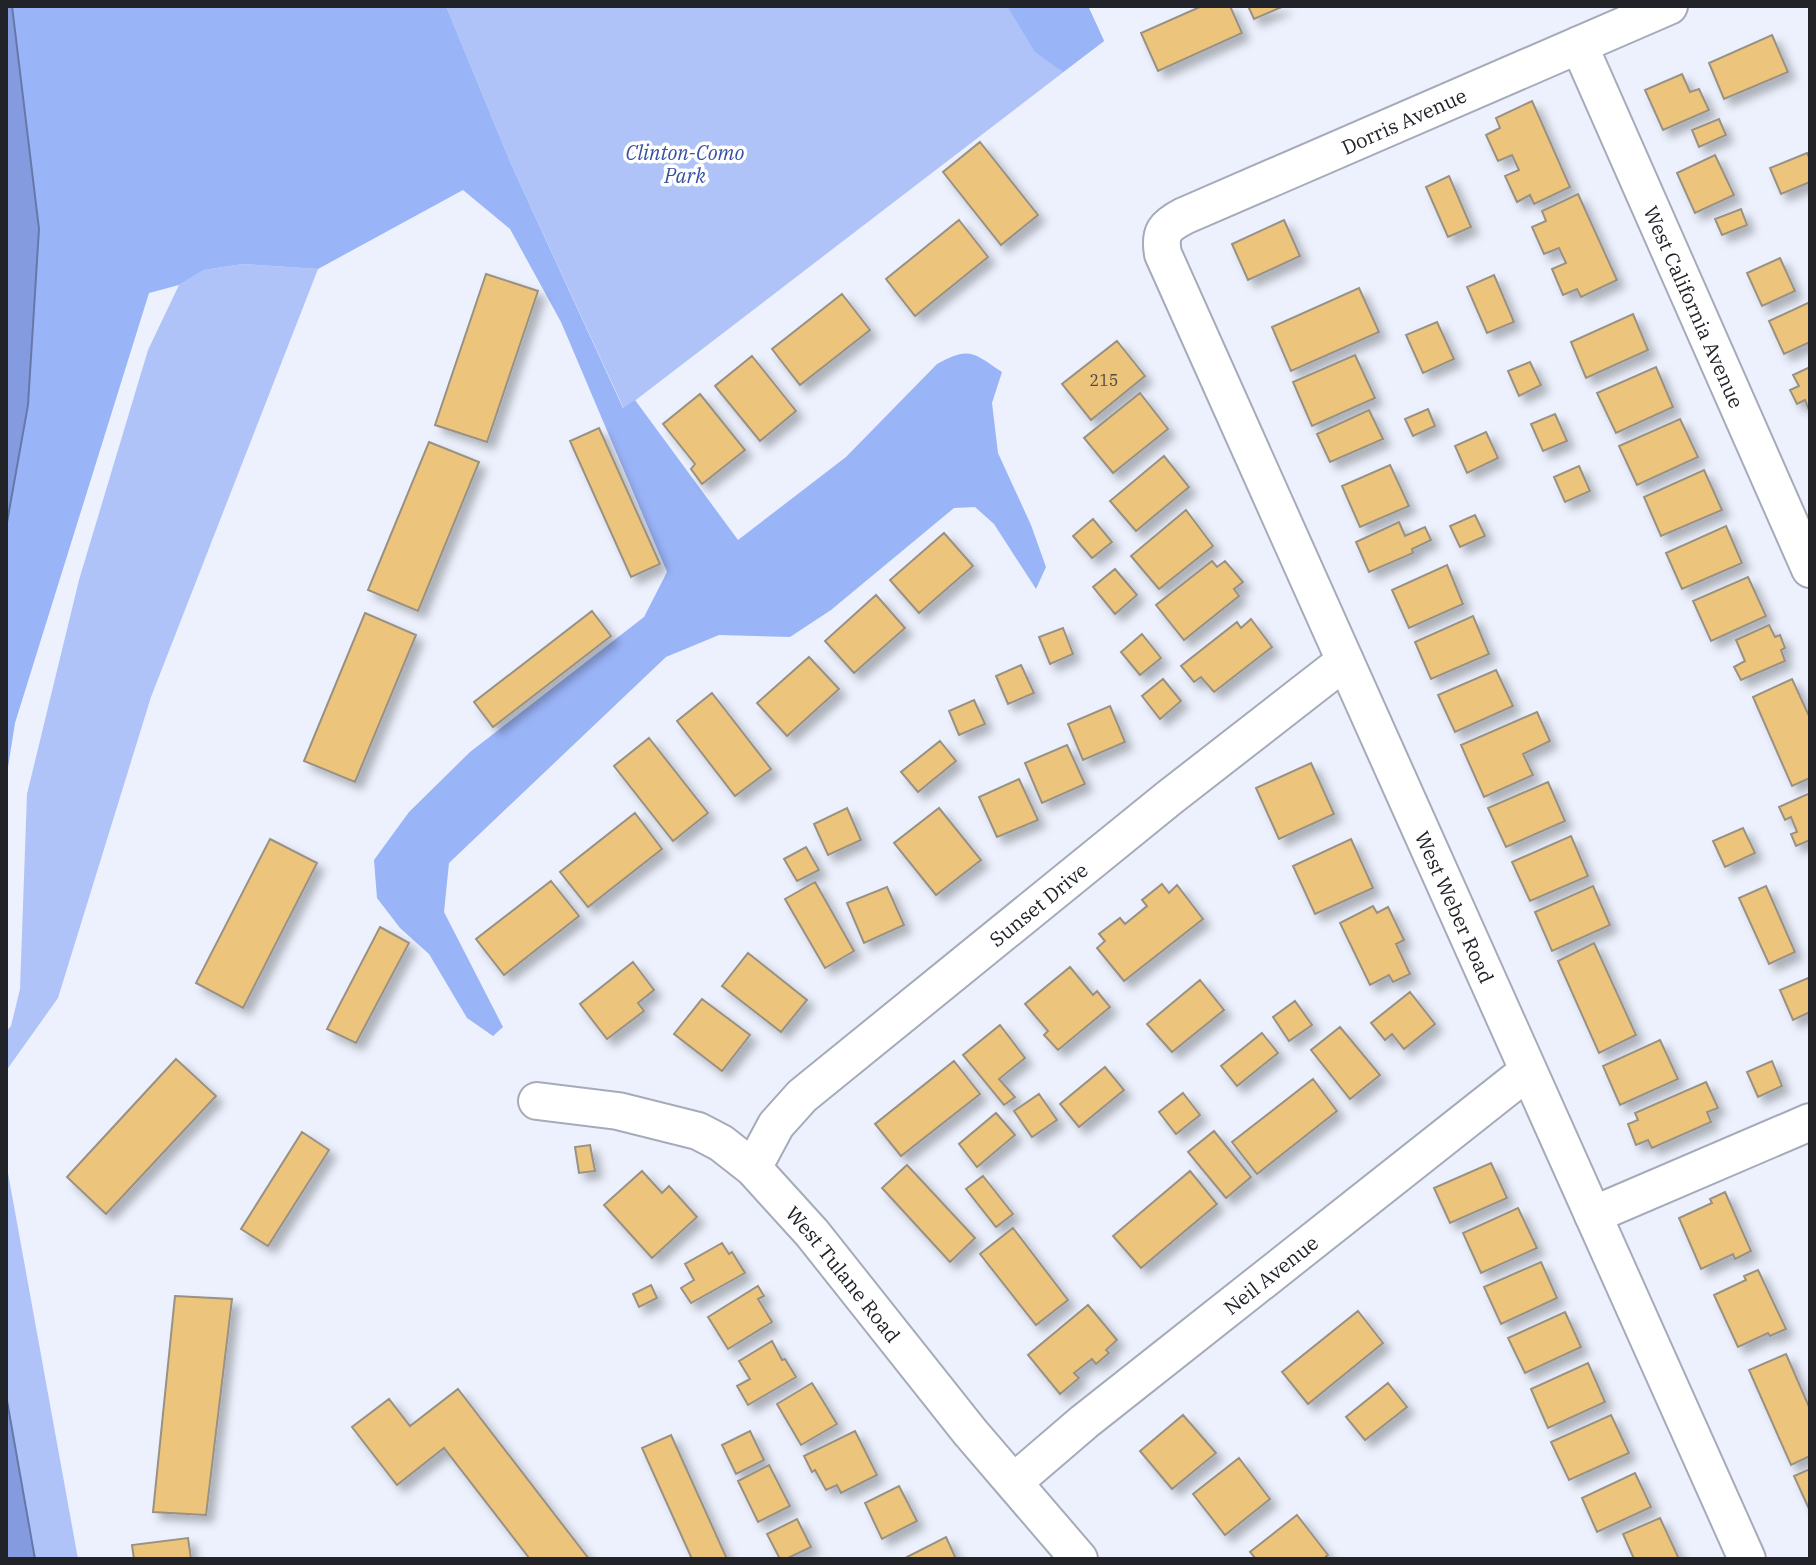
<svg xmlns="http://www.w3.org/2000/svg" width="1816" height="1565" font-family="'IBM Plex Serif',serif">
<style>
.green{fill:#afc3f8}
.forest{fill:#9ab4f8}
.water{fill:#849cdf;stroke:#6678a8;stroke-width:2}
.building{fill:#edc47b;stroke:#999184;stroke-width:2;filter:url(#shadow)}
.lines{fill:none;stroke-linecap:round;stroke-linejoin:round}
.minor-casing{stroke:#a5abb9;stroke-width:40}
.minor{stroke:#fff;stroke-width:36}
.labels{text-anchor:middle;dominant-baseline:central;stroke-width:7;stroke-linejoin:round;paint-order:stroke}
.number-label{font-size:16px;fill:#544b3d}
.street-label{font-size:20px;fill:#212328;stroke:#fff}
.park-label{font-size:20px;font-style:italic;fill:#3750a0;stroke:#fff}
</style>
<defs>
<filter id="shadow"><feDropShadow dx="7" dy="7" stdDeviation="4" flood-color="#0004"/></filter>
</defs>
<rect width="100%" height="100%" fill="#ecf1fd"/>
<!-- green -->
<path class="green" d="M 446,6 L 1088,6 L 1104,41 L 624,409 L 511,164 Z
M 243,264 L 318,269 L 151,697 L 58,998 L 6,1071 L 6,1032 L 11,1026 L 20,989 L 27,794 L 79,580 L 148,350 L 179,285 L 204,270 Z
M 6,1162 L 78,1559 L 35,1559 L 6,1395 Z"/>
<!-- forest -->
<path class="forest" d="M 12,6 L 446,6 L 511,164 L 623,408 L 635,400 L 738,540 L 846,457 L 937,364 C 970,346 973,353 1002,372 L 992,403 L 998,453 L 1031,525 L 1046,567 L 1036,589 L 994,524 L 975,507 L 954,508 L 831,610 L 790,637 L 719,635 L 666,657 L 449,863 L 444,912 L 503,1027 L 493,1036 L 467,1018 L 429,954 L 400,928 L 377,898 L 374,860 L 409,812 L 470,752 L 644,617 L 667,572 L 561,322 L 510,229 L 463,190 L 318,269 L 243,264 L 204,270 L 179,285 L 149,293 L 15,723 L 6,780 L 6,528 L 28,405 L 39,229 Z
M 1007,6 L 1088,6 L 1104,41 L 1063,72 L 1035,52 Z"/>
<!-- water -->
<path class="water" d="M 6,6 L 12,6 L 39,229 L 28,405 L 6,528 Z
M 6,1395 L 35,1559 L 6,1559 Z"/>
<!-- building -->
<path class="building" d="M 1202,6 L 1230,6 L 1242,33 L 1158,71 L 1141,33 Z
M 1248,6 L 1284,6 L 1254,19 Z
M 1772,35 L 1788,72 L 1724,99 L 1709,63 Z
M 1682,74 L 1690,92 L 1699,89 L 1709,110 L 1663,130 L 1645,90 Z
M 1532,101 L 1570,187 L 1534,204 L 1530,195 L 1517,202 L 1505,176 L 1519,170 L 1512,155 L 1498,161 L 1486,135 L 1500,128 L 1496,118 Z
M 1719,119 L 1726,135 L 1699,147 L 1692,130 Z
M 980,142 L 1038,215 L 1001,245 L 943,172 Z
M 1807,153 L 1810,159 L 1810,182 L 1781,194 L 1770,168 Z
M 1715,155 L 1734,195 L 1695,213 L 1677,173 Z
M 1449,176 L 1471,227 L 1448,237 L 1426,187 Z
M 1578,194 L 1617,280 L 1581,297 L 1577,289 L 1563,295 L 1552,269 L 1566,263 L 1559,248 L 1544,254 L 1532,227 L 1546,221 L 1542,211 Z
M 1741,209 L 1747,225 L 1722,235 L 1715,219 Z
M 959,220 L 988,257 L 915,316 L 886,279 Z
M 1284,220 L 1300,256 L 1248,280 L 1232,244 Z
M 1780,258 L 1795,291 L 1762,306 L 1747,273 Z
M 486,274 L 538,291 L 487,442 L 435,425 Z
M 1494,275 L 1514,322 L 1487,333 L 1467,287 Z
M 1359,288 L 1379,332 L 1291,371 L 1272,327 Z
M 842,294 L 870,330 L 800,385 L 772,349 Z
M 1810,302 L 1810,342 L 1784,354 L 1769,321 Z
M 1633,314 L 1648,350 L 1586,378 L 1571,342 Z
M 1437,322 L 1454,359 L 1423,373 L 1406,335 Z
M 1117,341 L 1145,376 L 1091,420 L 1062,384 Z
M 1355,355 L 1375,398 L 1312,426 L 1293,382 Z
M 752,356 L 796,411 L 760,441 L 715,386 Z
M 1530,362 L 1541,385 L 1519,396 L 1508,371 Z
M 1656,367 L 1673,407 L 1616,433 L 1597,393 Z
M 1810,367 L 1810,409 L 1809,410 L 1805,400 L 1797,404 L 1790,390 L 1799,386 L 1793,375 Z
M 1140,393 L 1168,429 L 1113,473 L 1084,438 Z
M 700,394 L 745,450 L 702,484 L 691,469 L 695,464 L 663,424 Z
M 1428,409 L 1435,426 L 1413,436 L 1405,419 Z
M 1369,410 L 1383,439 L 1330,462 L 1317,434 Z
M 1555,414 L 1567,441 L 1543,451 L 1531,424 Z
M 1680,419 L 1698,457 L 1637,485 L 1619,446 Z
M 599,428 L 660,564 L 631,577 L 570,441 Z
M 1486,432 L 1498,458 L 1467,473 L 1455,446 Z
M 429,442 L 479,462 L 418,611 L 368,590 Z
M 1164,456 L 1189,487 L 1136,531 L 1110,501 Z
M 1390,465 L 1409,506 L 1360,527 L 1342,486 Z
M 1579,466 L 1590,491 L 1565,502 L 1554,477 Z
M 1704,470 L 1722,510 L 1661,536 L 1644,497 Z
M 1186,510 L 1213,546 L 1159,589 L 1131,556 Z
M 1475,515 L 1485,536 L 1460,547 L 1450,526 Z
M 1093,519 L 1112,542 L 1092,558 L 1073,536 Z
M 1399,522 L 1405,536 L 1425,527 L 1431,540 L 1412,549 L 1413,553 L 1369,572 L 1356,542 Z
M 1726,526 L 1742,563 L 1682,589 L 1666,553 Z
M 944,533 L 973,566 L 919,613 L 890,580 Z
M 1212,561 L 1217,567 L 1225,561 L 1243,582 L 1234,589 L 1239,596 L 1184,640 L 1156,605 Z
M 1447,565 L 1463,604 L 1409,628 L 1392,590 Z
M 1115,569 L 1137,595 L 1115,614 L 1093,587 Z
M 1748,577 L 1766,616 L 1711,641 L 1693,601 Z
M 876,595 L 905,628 L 854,673 L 825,641 Z
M 592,611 L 611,636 L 493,727 L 474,702 Z
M 365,613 L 416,635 L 355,782 L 304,761 Z
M 1473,616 L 1489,654 L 1431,679 L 1415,642 Z
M 1251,619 L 1272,647 L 1214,692 L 1201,677 L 1194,682 L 1181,666 L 1237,622 L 1241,628 Z
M 1769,625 L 1775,637 L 1780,635 L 1785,648 L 1781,650 L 1785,661 L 1741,680 L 1734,667 L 1745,661 L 1736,640 Z
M 1063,628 L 1073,654 L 1050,664 L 1039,637 Z
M 1142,634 L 1161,658 L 1140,675 L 1121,652 Z
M 809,657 L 839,689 L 787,736 L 757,703 Z
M 1021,665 L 1034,693 L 1008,704 L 996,676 Z
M 1496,670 L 1513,706 L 1455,732 L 1438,695 Z
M 1163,679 L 1181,701 L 1160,719 L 1142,696 Z
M 1792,679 L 1810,718 L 1810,778 L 1792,786 L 1753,697 Z
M 712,693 L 771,769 L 735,796 L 677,721 Z
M 974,700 L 985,724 L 959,735 L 949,711 Z
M 1110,706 L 1125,742 L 1083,760 L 1068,724 Z
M 1537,712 L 1550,741 L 1523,754 L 1533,775 L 1484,797 L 1461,745 Z
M 649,738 L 708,813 L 673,841 L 614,766 Z
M 940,741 L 956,761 L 918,792 L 901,772 Z
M 1067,745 L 1085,784 L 1042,803 L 1025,763 Z
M 1311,763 L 1334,814 L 1279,839 L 1256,788 Z
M 1019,779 L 1038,820 L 997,837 L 979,797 Z
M 1548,782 L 1565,821 L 1506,847 L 1488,808 Z
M 1810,793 L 1810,840 L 1796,846 L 1791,834 L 1797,832 L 1791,817 L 1785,820 L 1779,807 Z
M 847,808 L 861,840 L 828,855 L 814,824 Z
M 939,808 L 981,860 L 936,895 L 894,843 Z
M 635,813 L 662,849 L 588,907 L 560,872 Z
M 1743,828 L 1755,853 L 1725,867 L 1713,841 Z
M 1571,836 L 1588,876 L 1530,901 L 1512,862 Z
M 270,839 L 317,863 L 243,1008 L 196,983 Z
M 1351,839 L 1373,888 L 1315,914 L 1293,866 Z
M 806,847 L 819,870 L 797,881 L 784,859 Z
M 551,881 L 579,916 L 504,975 L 476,939 Z
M 815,882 L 854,951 L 825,968 L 785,899 Z
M 1162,884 L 1169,893 L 1177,885 L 1203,919 L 1124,981 L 1097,948 L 1105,941 L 1099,934 L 1120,918 L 1125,924 L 1147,906 L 1142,900 Z
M 1593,886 L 1610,925 L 1552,951 L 1535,912 Z
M 1766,886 L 1795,952 L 1769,964 L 1739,898 Z
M 887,887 L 904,925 L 864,943 L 847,903 Z
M 1373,906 L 1377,913 L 1388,907 L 1404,940 L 1396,944 L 1410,974 L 1393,982 L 1389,975 L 1370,985 L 1340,923 Z
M 380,927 L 409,943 L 356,1043 L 327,1029 Z
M 1594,943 L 1636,1035 L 1599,1053 L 1558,961 Z
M 748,953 L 807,1000 L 781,1032 L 722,986 Z
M 633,962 L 654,990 L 638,1003 L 644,1011 L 607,1039 L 580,1004 Z
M 1070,967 L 1093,995 L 1097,991 L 1110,1007 L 1058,1050 L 1044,1035 L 1048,1031 L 1025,1004 Z
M 1808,978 L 1810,983 L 1810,1012 L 1793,1020 L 1780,990 Z
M 1200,980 L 1224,1010 L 1172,1052 L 1147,1024 Z
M 1410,992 L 1435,1024 L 1404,1049 L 1392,1034 L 1385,1040 L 1371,1023 Z
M 702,999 L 750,1035 L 722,1071 L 674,1034 Z
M 1295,1001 L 1312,1025 L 1289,1041 L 1273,1017 Z
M 1000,1025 L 1025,1058 L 999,1079 L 1015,1097 L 1004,1105 L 963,1055 Z
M 1340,1027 L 1380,1075 L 1350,1099 L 1311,1050 Z
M 1262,1033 L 1278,1053 L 1237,1086 L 1221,1066 Z
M 1660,1040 L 1678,1079 L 1620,1105 L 1603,1066 Z
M 176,1059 L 216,1096 L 106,1214 L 67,1177 Z
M 954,1061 L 980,1094 L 901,1156 L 875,1124 Z
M 1772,1061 L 1782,1086 L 1758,1097 L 1747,1072 Z
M 1105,1067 L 1124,1090 L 1079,1127 L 1060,1104 Z
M 1313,1079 L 1337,1111 L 1257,1174 L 1232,1142 Z
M 1706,1082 L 1718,1108 L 1707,1112 L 1711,1122 L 1652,1148 L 1648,1140 L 1636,1145 L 1628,1124 L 1638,1120 L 1635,1113 Z
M 1183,1093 L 1200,1115 L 1176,1134 L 1159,1112 Z
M 1039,1094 L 1057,1120 L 1032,1137 L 1014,1111 Z
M 996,1113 L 1015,1135 L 977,1167 L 959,1144 Z
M 1214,1131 L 1251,1177 L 1226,1198 L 1188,1152 Z
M 302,1132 L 329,1150 L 268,1246 L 241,1229 Z
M 590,1145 L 595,1171 L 579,1173 L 575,1147 Z
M 1491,1163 L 1507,1198 L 1450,1223 L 1434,1188 Z
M 907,1165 L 975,1238 L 950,1262 L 882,1188 Z
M 642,1171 L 662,1193 L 669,1186 L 697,1217 L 652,1258 L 604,1205 Z
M 1190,1171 L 1217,1204 L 1141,1268 L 1113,1236 Z
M 983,1176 L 1013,1214 L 996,1227 L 966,1189 Z
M 1725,1192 L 1751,1251 L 1735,1259 L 1733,1254 L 1701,1269 L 1679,1218 L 1712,1203 L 1710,1199 Z
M 1518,1208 L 1537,1248 L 1481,1273 L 1463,1233 Z
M 1013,1228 L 1068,1300 L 1036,1325 L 980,1254 Z
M 722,1243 L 729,1254 L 732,1252 L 745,1273 L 691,1303 L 681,1288 L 694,1280 L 685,1264 Z
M 1541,1262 L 1557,1298 L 1501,1324 L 1484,1287 Z
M 1758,1270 L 1786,1329 L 1770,1336 L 1768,1333 L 1738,1347 L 1714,1295 L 1746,1280 L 1744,1276 Z
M 651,1285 L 657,1298 L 639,1307 L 633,1294 Z
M 758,1286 L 764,1296 L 758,1299 L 772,1322 L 728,1349 L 708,1317 Z
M 175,1296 L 232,1299 L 206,1515 L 153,1512 Z
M 1088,1305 L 1117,1340 L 1106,1350 L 1109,1353 L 1096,1364 L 1092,1359 L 1074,1373 L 1079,1378 L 1060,1394 L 1028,1355 Z
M 1358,1311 L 1383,1343 L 1308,1404 L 1282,1372 Z
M 1565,1312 L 1581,1347 L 1525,1373 L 1508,1338 Z
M 772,1341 L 782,1360 L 785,1359 L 796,1377 L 748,1405 L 737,1386 L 750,1379 L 739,1361 Z
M 1786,1354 L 1810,1409 L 1810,1456 L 1791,1465 L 1749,1370 Z
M 1588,1363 L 1605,1402 L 1548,1428 L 1531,1389 Z
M 812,1383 L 837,1424 L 801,1445 L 777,1404 Z
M 1388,1383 L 1407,1407 L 1365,1440 L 1346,1417 Z
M 458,1389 L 589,1559 L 530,1559 L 444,1448 L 397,1485 L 352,1427 L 389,1399 L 410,1426 Z
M 1183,1415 L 1216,1453 L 1172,1489 L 1140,1451 Z
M 1611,1415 L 1629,1453 L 1569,1480 L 1551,1442 Z
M 750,1431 L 764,1460 L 736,1474 L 722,1445 Z
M 855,1431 L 877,1475 L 841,1493 L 837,1485 L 826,1490 L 815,1470 L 812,1472 L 804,1456 Z
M 671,1435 L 727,1559 L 692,1559 L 642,1448 Z
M 1239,1458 L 1270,1499 L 1225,1535 L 1193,1494 Z
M 769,1465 L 790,1506 L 758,1522 L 738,1481 Z
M 1810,1469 L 1810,1511 L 1794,1476 Z
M 1635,1473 L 1651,1507 L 1597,1532 L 1582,1498 Z
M 899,1486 L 917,1521 L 882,1539 L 865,1503 Z
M 1297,1515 L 1328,1555 L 1323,1559 L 1256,1559 L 1250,1552 Z
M 1660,1518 L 1679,1559 L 1634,1559 L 1623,1534 Z
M 797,1519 L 811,1547 L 786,1559 L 780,1559 L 767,1534 Z
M 946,1537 L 956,1559 L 908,1559 L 907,1557 Z
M 188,1538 L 191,1559 L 134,1559 L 132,1545 Z"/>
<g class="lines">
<!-- minor casing -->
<g class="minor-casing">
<g id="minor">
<path id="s1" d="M 1669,6 L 1184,216 C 1165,226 1159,232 1163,254 L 1747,1559"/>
<path id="s2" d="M 1579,45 L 1810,569"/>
<path id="s3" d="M 537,1101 L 618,1111 L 698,1131 L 721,1143 L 753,1168 L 812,1233 L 970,1432 L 1079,1559"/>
<path id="s4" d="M 753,1168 L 776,1125 L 802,1096 L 1169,798 L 1345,661"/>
<path d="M 1593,1215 L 1810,1122"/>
<path id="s5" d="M 1014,1482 L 1084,1422 L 1528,1071"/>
</g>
</g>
<!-- minor -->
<use href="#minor" class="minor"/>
</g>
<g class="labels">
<!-- number labels -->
<g class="number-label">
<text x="1104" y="380">215</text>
</g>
<!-- street labels -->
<g class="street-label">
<text transform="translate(1404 121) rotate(-24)">Dorris Avenue</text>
<text stroke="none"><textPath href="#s2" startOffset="286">West California Avenue</textPath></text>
<text stroke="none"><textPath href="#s4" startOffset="392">Sunset Drive</textPath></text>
<text stroke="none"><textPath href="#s1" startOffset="1292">West Weber Road</textPath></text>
<text stroke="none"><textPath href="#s3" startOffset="370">West Tulane Road</textPath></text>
<text stroke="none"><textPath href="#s5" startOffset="330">Neil Avenue</textPath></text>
</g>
<!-- park labels -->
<g class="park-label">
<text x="685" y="152">Clinton-Como<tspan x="685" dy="23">Park</tspan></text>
</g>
</g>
<!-- border -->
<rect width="1816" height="1565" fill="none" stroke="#212328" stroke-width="16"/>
</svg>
